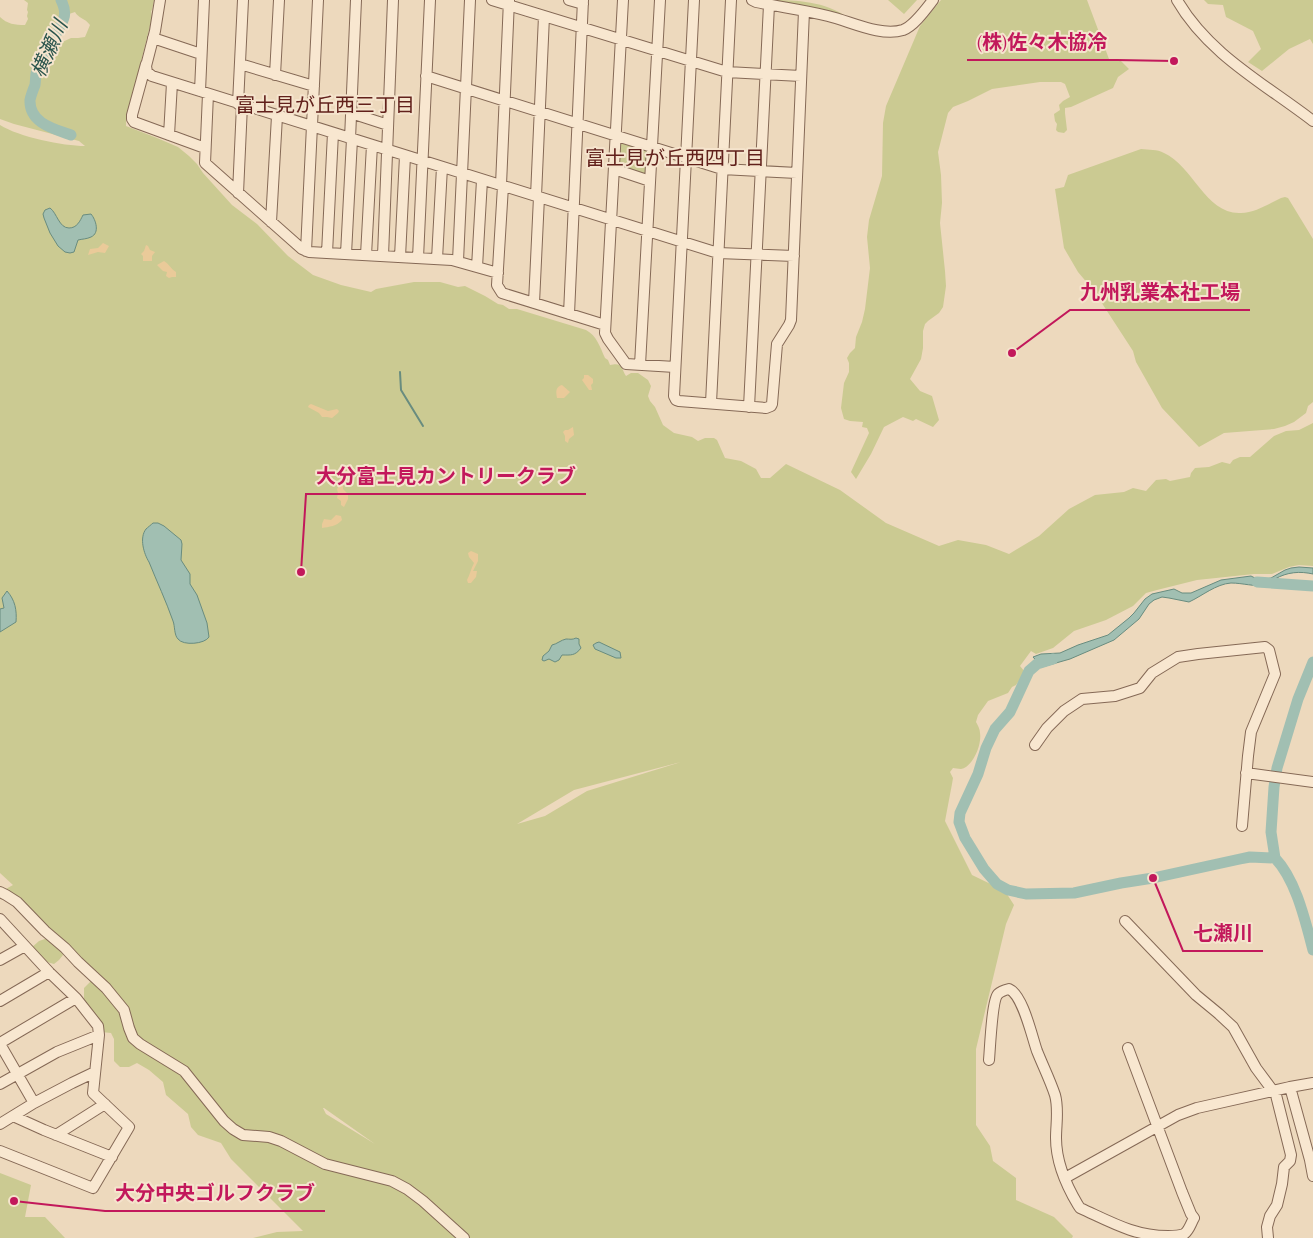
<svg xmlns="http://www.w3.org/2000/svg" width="1313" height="1238" font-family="Spectral,'Noto Sans JP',serif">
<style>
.green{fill:#cbca92;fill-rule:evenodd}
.sand{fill:#eaca99}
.water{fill:#a1bfb2;stroke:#698c7f}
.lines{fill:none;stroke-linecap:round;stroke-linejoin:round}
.stream{stroke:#698c7f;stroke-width:2}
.river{stroke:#a1bfb2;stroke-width:11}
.minor-casing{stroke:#856956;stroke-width:12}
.minor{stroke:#f8e7d0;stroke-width:10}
.labels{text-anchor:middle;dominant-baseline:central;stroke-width:4;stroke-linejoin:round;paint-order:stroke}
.water-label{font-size:20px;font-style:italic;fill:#2a544c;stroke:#f5e4cd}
.neighbourhood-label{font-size:20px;fill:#61201b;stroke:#f5e4cd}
.leader{fill:none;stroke:#c2185b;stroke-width:2}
.callout-dot{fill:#c2185b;stroke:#f5e4cd;stroke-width:2}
.callout-label{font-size:20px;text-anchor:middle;font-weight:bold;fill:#c2185b;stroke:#f5e4cd;stroke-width:4;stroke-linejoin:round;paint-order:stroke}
</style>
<rect width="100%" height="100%" fill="#edd9bd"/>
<!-- green -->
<path class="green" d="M 24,0 L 57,0 L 61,13 L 58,24 L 50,37 L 56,45 L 71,38 L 78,38 L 85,37 L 90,25 C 85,18 78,18 75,12 L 66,15 L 63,10 L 65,3 L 64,0 L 154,0 L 152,11 L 151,10 L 152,18 L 127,117 L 126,122 L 126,126 L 157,138 L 178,147 L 189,156 L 197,164 L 203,173 L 232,205 L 257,224 L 288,256 L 313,275 L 341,285 L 371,292 L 376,289 L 414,282 L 440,282 L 458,287 L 465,286 L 485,296 L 498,304 L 503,305 L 509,309 L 517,309 L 586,330 C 597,336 600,347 605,358 L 608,360 L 610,365 C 623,362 621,368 626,376 L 631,373 L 638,373 L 648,380 L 651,386 L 648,396 L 650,401 L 655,407 L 663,425 L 674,433 L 692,437 L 698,441 L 705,438 L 714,438 L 717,440 L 725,458 L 741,461 L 756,469 L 761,478 L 770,478 L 786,464 L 840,490 L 886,523 L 939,546 L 958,540 L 986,545 L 1009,554 L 1039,536 L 1069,509 L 1095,495 L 1124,492 L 1133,488 L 1146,491 L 1156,480 L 1166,479 L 1170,481 L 1190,477 L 1191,473 L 1195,468 L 1209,467 L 1222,462 L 1230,464 L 1233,460 L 1240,457 L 1250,457 L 1274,436 L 1286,431 L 1299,430 L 1313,423 L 1313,566 L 1299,565 L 1289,567 L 1272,574 L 1254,574 L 1197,580 L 1157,590 L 1146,593 L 1133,606 L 1106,620 L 1074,631 L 1053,648 L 1036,654 L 1031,651 L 1020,666 L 1025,672 L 1016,685 L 1012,687 L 1008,693 L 988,701 L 978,715 L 976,722 C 978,726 980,729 980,733 C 982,744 973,767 961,769 C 958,769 955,768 953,768 L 950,772 L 953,778 L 952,784 L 945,821 L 972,875 L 1005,891 L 1014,905 L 1006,924 L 976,1049 L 976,1125 L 990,1146 L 993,1161 L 1016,1178 L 1016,1200 L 1054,1217 L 1073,1236 L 1072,1238 L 253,1238 L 277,1232 L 303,1231 L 231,1159 L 221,1143 L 198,1135 L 191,1127 L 188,1114 L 166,1095 L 163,1082 L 149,1070 L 137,1063 L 129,1067 L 120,1067 L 114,1061 L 114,1039 L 111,1033 L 101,1032 L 84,999 L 84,988 L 91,981 L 96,975 L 92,968 L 87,968 C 80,954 76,953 62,951 L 63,955 L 59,960 L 54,964 L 47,962 L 30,949 L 39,941 L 51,937 L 4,890 L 13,885 L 0,873 L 0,125 C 19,137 63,146 85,146 L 79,141 L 14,124 L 0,119 L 0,17 C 7,24 15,25 25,25 L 28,19 L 27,16 L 28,12 L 27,10 L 28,3 ZM 681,762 L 587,791 L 545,816 L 517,824 L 574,790 ZM 323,1108 L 324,1108 L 375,1144 L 326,1114 Z
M 764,0 C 793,0 819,0 844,15 L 844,17 Z
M 888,0 L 917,0 L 904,14 Z
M 941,0 L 1087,0 L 1109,59 L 1120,60 L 1129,69 L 1118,77 L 1113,88 L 1071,107 L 1065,108 L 1065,113 L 1067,130 L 1064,133 L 1058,132 L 1056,130 L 1057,124 L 1055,121 L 1054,114 L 1060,110 L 1059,105 L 1063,101 L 1070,97 L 1065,84 L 1061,82 L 1040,82 L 992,89 L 968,101 L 953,107 L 948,113 L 938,152 L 941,175 L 942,203 L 940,223 L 945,271 L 946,286 L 943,307 L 939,313 L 928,321 L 925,324 L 923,331 L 923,348 L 921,359 L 910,379 L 920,391 L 932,396 L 939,420 L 933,427 L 916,419 L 913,421 L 903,417 L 884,427 L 871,454 L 856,479 L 851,472 L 869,433 L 867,428 L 862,427 L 863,422 L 850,421 L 844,419 L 841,408 L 844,383 L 849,372 L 849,363 L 847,358 L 850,353 L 855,348 L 856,337 L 862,322 L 865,309 L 870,268 L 867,237 L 869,220 L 882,176 L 883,123 L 886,106 L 920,26 Z
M 1204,0 L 1313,0 L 1313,44 L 1310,39 L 1289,49 L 1262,71 L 1248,62 L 1261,49 L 1253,31 L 1226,17 L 1223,5 L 1208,4 Z
M 619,141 L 647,149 L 646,176 L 619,166 Z
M 1141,149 C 1149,150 1157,149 1164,153 C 1193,166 1206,215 1241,213 C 1255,213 1268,204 1281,198 L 1285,197 L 1288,198 L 1313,239 L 1313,402 L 1308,406 L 1306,413 L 1294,422 L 1285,426 L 1274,429 L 1224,433 L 1199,447 L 1162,408 L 1136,362 L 1133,351 L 1094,291 L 1078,272 L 1064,248 L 1055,189 L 1064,187 L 1068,175 Z
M 0,1173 L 31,1185 L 25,1217 L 45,1217 L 65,1238 L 0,1238 Z"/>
<!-- sand -->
<path class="sand" d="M 103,243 L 109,246 L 105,253 L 98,252 L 88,255 L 90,249 L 98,248 Z
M 146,245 L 148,246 L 150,250 L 155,252 L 152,256 L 152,261 L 143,261 L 143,256 L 141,254 L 144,251 Z
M 164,261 C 169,264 171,269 176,272 L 176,277 L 172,277 L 169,278 L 166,276 L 167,272 L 163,271 L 157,265 Z
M 584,375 L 588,375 L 593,379 L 593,383 L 591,385 L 592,390 L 589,390 L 582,380 L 584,378 Z
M 562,385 L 570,392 L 564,398 L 557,398 C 556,393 555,387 562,385 Z
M 311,404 L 328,411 L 337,409 L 339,411 L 338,413 L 332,418 L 327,417 L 322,417 L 319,413 L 308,407 L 309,405 Z
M 573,427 L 574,435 L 569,439 L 568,443 L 565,441 L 565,436 L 563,432 L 565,430 L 568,430 Z
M 340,485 L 343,486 L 343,489 L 348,494 L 348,499 L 344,507 L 341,505 L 341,501 L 337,498 L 338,493 L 337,489 Z
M 336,515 L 341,516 L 342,520 C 337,526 329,527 322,528 L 322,524 L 324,519 L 331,520 Z
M 471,551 L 478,554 L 478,561 L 473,571 L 477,571 L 476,577 L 471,583 L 468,583 L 467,580 C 470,574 471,569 474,563 L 469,557 L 468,553 Z"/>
<!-- water -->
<path class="water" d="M 50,208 C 57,213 59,228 69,228 C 77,228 80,221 83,215 L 91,214 C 96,220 100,233 91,237 C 87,239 82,239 78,240 L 74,252 L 70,253 L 65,252 L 58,246 L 50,233 L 44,218 L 43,214 L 45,210 Z
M 153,523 L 158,523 L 164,526 L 181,540 L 182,544 L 181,560 L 190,574 L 190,584 L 197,595 L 207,623 L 209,637 C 205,644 183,646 178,639 C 174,635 175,626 173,621 C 166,601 157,582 149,562 C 144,554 139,538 146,529 C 147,528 152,524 153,523 Z
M 1299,567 L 1313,568 L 1313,574 C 1300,571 1287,572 1275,579 C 1272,581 1270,584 1266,585 C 1254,587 1243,583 1231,583 C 1216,584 1202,596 1189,602 L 1169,598 L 1162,597 L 1154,600 L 1149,604 L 1139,619 L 1114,640 L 1070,659 L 1042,667 L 1033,657 L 1041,654 L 1060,653 L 1078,645 L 1108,635 L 1129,618 L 1134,613 L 1145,599 L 1152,594 L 1174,589 L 1182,593 L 1191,593 L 1221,580 L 1251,576 L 1255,578 L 1255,581 L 1271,578 L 1285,570 L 1291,568 Z
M 7,591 C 15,600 17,610 16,622 L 0,632 L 0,609 L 4,608 L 2,598 Z
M 576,638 L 579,639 L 579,644 L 581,648 C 575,656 571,655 562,655 L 559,660 L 555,662 L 549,659 L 544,661 L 542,660 L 543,656 L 549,651 L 552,645 C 557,644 561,640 566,639 C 570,639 572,640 576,638 Z
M 599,642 L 620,652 L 621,658 L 616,658 L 595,649 L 593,645 L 596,643 Z"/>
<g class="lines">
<!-- stream -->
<path class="stream" d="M 400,372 L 401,390 L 423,426"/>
<!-- river -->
<path class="river" d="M 61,0 C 68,14 64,20 57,32 C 54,38 52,44 49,50 C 46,55 41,60 38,66 C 35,73 36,78 35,85 C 33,90 31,95 30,100 C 29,123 54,129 71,135
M 1257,582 L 1313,586
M 1053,659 L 1037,664 L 1029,671 L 1010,712 L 995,729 L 986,748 L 978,774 L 960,813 L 959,822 L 965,838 L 984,869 L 997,884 L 1008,890 L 1026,894 L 1074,893 L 1121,883 L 1153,878 L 1240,859 L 1250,857 L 1275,858 C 1296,880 1305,920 1313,950
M 1275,858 L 1271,832 L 1274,787 L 1277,768 L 1298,699 L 1313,662"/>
<!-- minor casing -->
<g class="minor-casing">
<path id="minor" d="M 160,0 L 155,31 L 146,66 L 147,72 L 152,76 L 718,253 L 794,256
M 492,0 L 727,72 L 801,76
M 569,0 L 583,4
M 623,0 L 605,333 L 608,339 L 626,364 L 675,367
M 694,0 L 674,396 L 676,400 L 679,401 L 766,408 L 771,406 L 772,404 L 777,344 L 789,325 L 791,320 L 804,11
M 752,0 L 756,2 C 780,7 804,10 828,16 C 850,21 880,37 903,30 C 914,26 926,9 933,0
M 1177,0 C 1208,54 1265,84 1313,121
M 153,38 L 201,54
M 146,64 L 132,115 L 132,119 L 134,122 L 205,148
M 240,64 L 314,86
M 275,75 L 279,0
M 426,76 L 722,169 L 797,173
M 200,91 L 204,0
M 208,94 L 205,163 L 302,249 L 309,252 L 452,260 L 498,273
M 238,104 L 243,0
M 351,113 L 388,125
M 169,135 L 172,83
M 350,139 L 356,0
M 614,169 L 650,181
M 501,185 L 509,0
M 503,186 L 497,285 L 502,293 L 605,325
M 238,193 L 242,105
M 536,196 L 544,16
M 271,222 L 277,116
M 306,251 L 318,0
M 327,253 L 333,133
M 346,254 L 352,139
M 366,255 L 372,145
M 383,256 L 393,0
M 400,257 L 405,156
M 418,258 L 430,0
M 437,259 L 442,167
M 458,261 L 470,0
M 477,267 L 482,180
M 534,303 L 539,197
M 569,314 L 583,0
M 640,365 L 660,0
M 711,403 L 731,0
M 749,407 L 769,5
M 1035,745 L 1047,728 L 1064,711 L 1082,699 L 1115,696 L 1140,688 L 1152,673 L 1178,657 L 1198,654 L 1265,647 L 1269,650 L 1275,674 L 1251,732 L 1248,756 L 1242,826
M 1246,773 L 1313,782
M 0,892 L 6,895 L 17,902 L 45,931 L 65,948 L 78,962 L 106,988 L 124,1010 L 129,1028 L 133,1038 L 140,1044 L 184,1071 L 224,1121 L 233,1129 L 243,1135 L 269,1137 L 281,1141 L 325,1164 L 392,1181 L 407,1189 L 423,1201 L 464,1238
M 0,919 L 49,972
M 1125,921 L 1196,995 L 1219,1014 L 1233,1027 L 1256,1068 L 1276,1095 L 1291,1155 L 1290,1161 L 1284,1167 L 1282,1184 L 1277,1205 L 1270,1216 L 1267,1227 L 1268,1238
M 0,960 L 25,946
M 0,1001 L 49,972 L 76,998 L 98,1026 L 99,1035 L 93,1093 L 129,1127 L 93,1188 L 0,1151
M 0,1043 L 76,998
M 0,1044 L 34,1103 L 0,1124
M 989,1060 C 990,1049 992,1000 998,994 C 1001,991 1005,990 1009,989 C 1023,995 1032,1037 1037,1051 C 1043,1066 1050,1080 1055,1095 C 1059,1109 1056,1124 1056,1138 C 1056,1162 1066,1185 1078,1205 L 1080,1208 C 1111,1222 1134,1236 1168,1236 C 1173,1236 1179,1236 1184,1234 C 1189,1231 1191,1223 1194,1218 L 1191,1214 L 1182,1192 L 1128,1048
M 1313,1083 L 1290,1087 L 1310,1160 L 1313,1176
M 0,1084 L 57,1052 L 99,1035
M 34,1103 L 72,1083 L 95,1072
M 13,1116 L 44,1130 L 112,1157
M 56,1135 L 105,1104
M 1065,1178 L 1178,1115 L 1197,1108 L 1290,1087"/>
</g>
<!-- minor -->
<use href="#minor" class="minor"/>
</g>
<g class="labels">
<!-- water labels -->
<g class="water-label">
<text transform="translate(50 49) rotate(-66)">横瀬川</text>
</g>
<!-- neighbourhood labels -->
<g class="neighbourhood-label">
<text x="325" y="106">富士見が丘西三丁目</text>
<text x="675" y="159">富士見が丘西四丁目</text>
</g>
</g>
<!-- callouts -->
<path class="leader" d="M1174 61L1117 60H967M1012 353L1070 310H1250M301 572L306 494H586M1153 878L1183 951H1263M14 1201L105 1211H325"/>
<g class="callout-dot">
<circle cx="1174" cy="61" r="5"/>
<circle cx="1012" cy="353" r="5"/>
<circle cx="301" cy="572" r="5"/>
<circle cx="1153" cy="878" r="5"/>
<circle cx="14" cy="1201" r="5"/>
</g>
<g class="callout-label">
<text x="1042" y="49">(株)佐々木協冷</text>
<text x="1160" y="299">九州乳業本社工場</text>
<text x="446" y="483">大分富士見カントリークラブ</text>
<text x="1223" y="940">七瀬川</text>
<text x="215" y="1200">大分中央ゴルフクラブ</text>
</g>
</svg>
